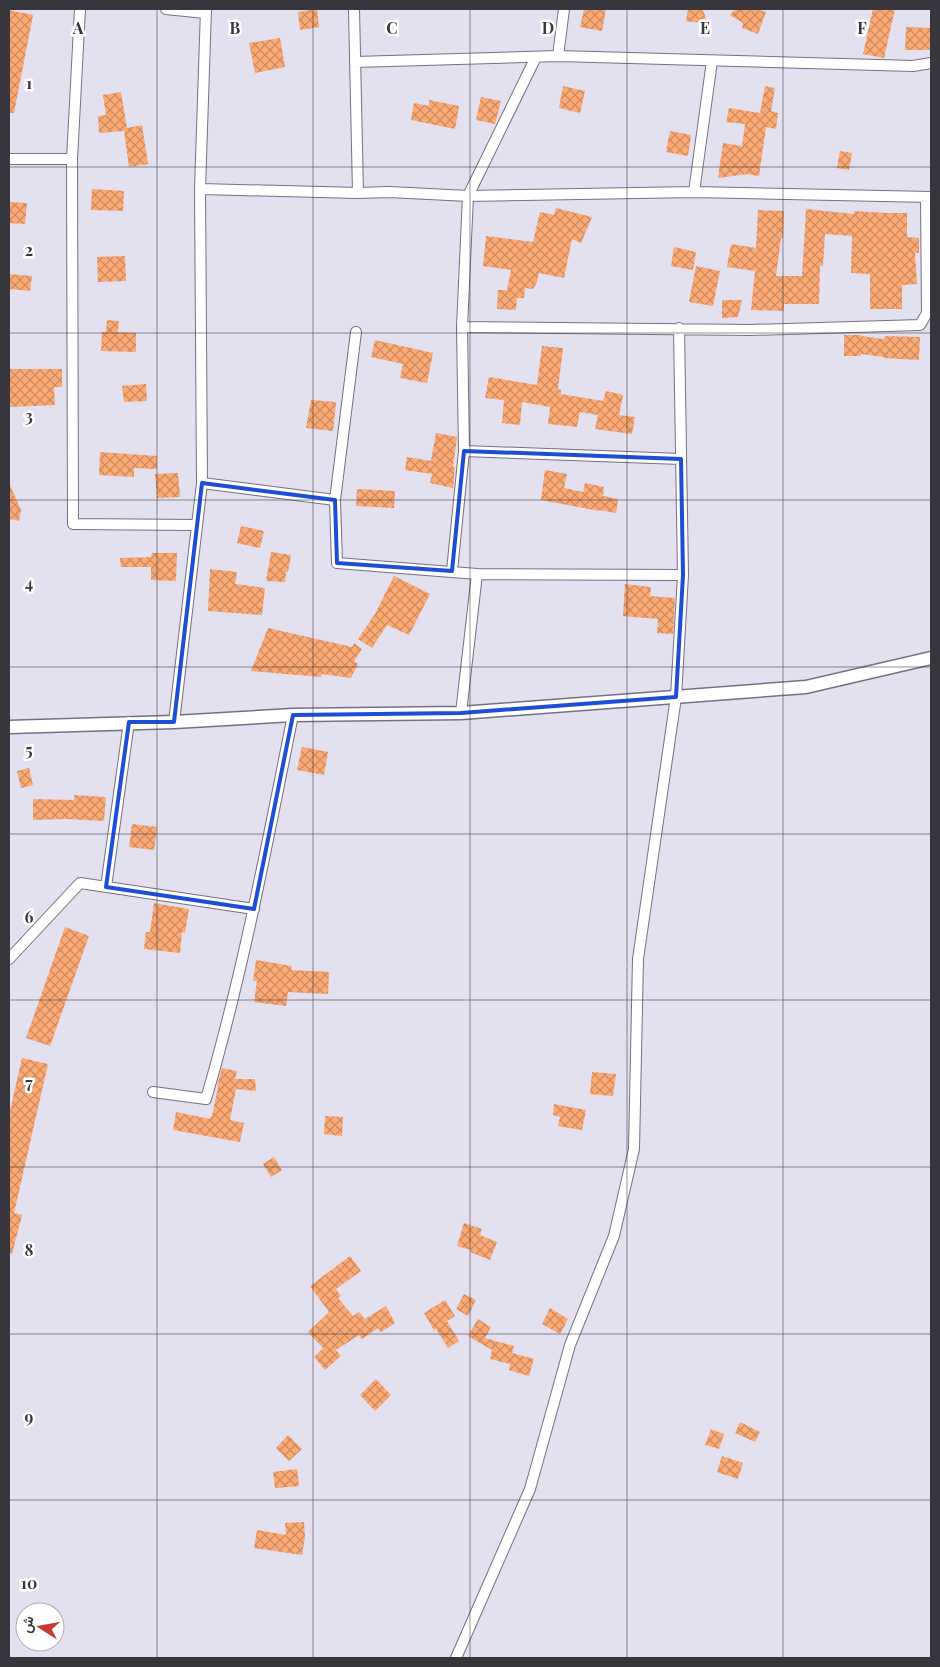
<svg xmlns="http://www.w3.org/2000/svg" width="940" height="1667" font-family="'Playfair Display',Vazirmatn,serif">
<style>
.building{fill:url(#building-cross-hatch)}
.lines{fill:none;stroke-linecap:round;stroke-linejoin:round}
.minor-casing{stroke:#74717f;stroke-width:12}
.tertiary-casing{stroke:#74717f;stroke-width:15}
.minor{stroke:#fff;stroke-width:10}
.tertiary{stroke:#fff;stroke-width:12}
.marked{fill:none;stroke:#1d4ed8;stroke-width:4;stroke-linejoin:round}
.grid{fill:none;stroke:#37363c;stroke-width:1;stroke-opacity:0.55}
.grid-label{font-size:16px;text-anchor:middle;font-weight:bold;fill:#37363c;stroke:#fff;stroke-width:5;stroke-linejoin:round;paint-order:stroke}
</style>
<defs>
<pattern id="building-cross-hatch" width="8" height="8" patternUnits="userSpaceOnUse" patternTransform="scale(1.25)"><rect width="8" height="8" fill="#fca974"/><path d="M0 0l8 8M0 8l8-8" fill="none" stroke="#cd8a60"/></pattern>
</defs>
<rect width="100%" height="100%" fill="#e3e0f0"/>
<!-- building -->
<path class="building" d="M 317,9 L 319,27 L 300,30 L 298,12 Z
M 584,9 L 606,9 L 602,31 L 580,27 Z
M 688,9 L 703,10 L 708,24 L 686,21 Z
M 735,9 L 756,9 L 766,12 L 758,34 L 742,28 L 743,23 L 730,15 Z
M 873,9 L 895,9 L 884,58 L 863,54 Z
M 9,10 L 33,15 L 14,113 L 9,113 Z
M 906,27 L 931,28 L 931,50 L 905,50 Z
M 280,38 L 285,67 L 255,73 L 249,43 Z
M 563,86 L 585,91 L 580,113 L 559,108 Z
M 765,86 L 775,88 L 771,111 L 778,113 L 776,129 L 766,127 L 759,176 L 747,174 L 718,178 L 723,143 L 742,146 L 745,124 L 726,122 L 729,108 L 760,113 Z
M 121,92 L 127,128 L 142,125 L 148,164 L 129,167 L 124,131 L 99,133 L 98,116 L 106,115 L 103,95 Z
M 481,97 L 501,101 L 495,124 L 476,120 Z
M 429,100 L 459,106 L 455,129 L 411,120 L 414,103 L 429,106 Z
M 670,131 L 691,135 L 688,156 L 666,152 Z
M 840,151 L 852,153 L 849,170 L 837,168 Z
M 92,189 L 124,191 L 123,211 L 91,210 Z
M 9,202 L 27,203 L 25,224 L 9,223 Z
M 556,208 L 592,217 L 581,243 L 572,239 L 564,278 L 539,273 L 537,282 L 533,289 L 525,288 L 524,298 L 517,298 L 516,310 L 497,309 L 498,290 L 507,290 L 511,270 L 483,266 L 486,236 L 533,242 L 540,212 L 554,215 Z
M 806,209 L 854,214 L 854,211 L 886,213 L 907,213 L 907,237 L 919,238 L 919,253 L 915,253 L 917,284 L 902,285 L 902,309 L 870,309 L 870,274 L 851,273 L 852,236 L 825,234 L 823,266 L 820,266 L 819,304 L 784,304 L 784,311 L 751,310 L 755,271 L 727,267 L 731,244 L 756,248 L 758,210 L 784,211 L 783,238 L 781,238 L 776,276 L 802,276 Z
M 674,247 L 696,252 L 693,270 L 671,266 Z
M 125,256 L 126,281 L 98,282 L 97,257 Z
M 696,266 L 720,271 L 713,306 L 689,302 Z
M 9,274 L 32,276 L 30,291 L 9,289 Z
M 722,300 L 742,300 L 738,317 L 722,318 Z
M 107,320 L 119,321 L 118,332 L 136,333 L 136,352 L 101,351 L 102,332 L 106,332 Z
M 844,335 L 861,335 L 861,336 L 884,339 L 885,336 L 920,337 L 919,360 L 884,358 L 884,357 L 861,354 L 861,356 L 844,356 Z
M 375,340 L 433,353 L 427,383 L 400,378 L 403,364 L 371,357 Z
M 542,346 L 563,348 L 558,389 L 561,390 L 561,394 L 603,401 L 606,391 L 623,395 L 619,415 L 635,417 L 632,434 L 595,429 L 598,415 L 580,412 L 577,427 L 548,424 L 550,407 L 522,402 L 520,425 L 502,423 L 504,400 L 485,398 L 489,377 L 537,385 Z
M 9,369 L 62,369 L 62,387 L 54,387 L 55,405 L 9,407 Z
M 146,384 L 147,401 L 124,402 L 122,386 Z
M 311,400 L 336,402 L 333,431 L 306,428 Z
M 436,433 L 457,437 L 453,467 L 455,467 L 453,488 L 430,483 L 432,474 L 405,470 L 407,457 L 431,461 Z
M 100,452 L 157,456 L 157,469 L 134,468 L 134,477 L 99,475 Z
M 545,470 L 567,474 L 564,488 L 583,492 L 585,483 L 604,487 L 603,496 L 618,499 L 616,513 L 599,510 L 599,511 L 541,500 Z
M 178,473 L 180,497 L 157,498 L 155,474 Z
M 9,483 L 21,510 L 19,521 L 9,519 Z
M 357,489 L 395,491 L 394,508 L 356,506 Z
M 241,526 L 264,531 L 260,548 L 237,543 Z
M 271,552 L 291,555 L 288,572 L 286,572 L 285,582 L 266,581 Z
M 152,553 L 177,553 L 176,581 L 151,580 L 151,567 L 121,567 L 120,558 L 151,557 Z
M 210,569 L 237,572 L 235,584 L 265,588 L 262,615 L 208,611 Z
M 394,576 L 430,594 L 409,635 L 387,625 L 372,648 L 358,639 L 375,614 Z
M 625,584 L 651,587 L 650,596 L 675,598 L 673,634 L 657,633 L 658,619 L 623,616 Z
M 268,628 L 352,647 L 354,643 L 362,649 L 354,661 L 358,664 L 351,678 L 322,674 L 321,677 L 251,671 Z
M 302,747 L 328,752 L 324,775 L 297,770 Z
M 29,768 L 33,785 L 21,788 L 17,771 Z
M 74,795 L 106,797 L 104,821 L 67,819 L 33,820 L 33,799 L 74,800 Z
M 132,824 L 157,827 L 154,850 L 129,847 Z
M 154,903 L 189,909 L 185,933 L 182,932 L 180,953 L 144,949 L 146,932 L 150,932 Z
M 65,927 L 89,936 L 50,1046 L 26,1038 Z
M 256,960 L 292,966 L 291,970 L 329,972 L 328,994 L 288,992 L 286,1006 L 254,1002 L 257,981 L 253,981 Z
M 22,1058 L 48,1064 L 14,1213 L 22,1215 L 12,1254 L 9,1253 L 9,1115 Z
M 222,1068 L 237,1071 L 235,1079 L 255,1079 L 256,1091 L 236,1089 L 230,1120 L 244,1123 L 240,1142 L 173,1130 L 176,1112 L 210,1119 L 211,1116 L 212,1116 L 218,1087 L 217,1086 Z
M 592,1072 L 616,1074 L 613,1096 L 590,1094 Z
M 554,1104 L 586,1110 L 582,1130 L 558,1126 L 560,1117 L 553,1115 Z
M 325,1116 L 343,1117 L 342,1136 L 324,1134 Z
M 274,1157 L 282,1170 L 271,1177 L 263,1164 Z
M 464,1223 L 482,1229 L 480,1235 L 497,1242 L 490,1260 L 470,1252 L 471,1250 L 457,1246 Z
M 350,1256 L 361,1271 L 336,1289 L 341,1296 L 338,1298 L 353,1316 L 359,1312 L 365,1319 L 386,1306 L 395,1323 L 381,1332 L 378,1328 L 362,1339 L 359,1335 L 336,1350 L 341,1356 L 325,1370 L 314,1357 L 323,1348 L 308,1332 L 329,1312 L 310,1286 Z
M 464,1294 L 476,1300 L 468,1316 L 456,1309 Z
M 445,1300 L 455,1316 L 447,1321 L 459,1341 L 448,1348 L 436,1329 L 434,1330 L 424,1313 Z
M 550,1308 L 568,1319 L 560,1334 L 542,1324 Z
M 478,1319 L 491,1327 L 485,1338 L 514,1346 L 512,1353 L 534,1359 L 529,1376 L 509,1370 L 510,1364 L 490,1359 L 492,1350 L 468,1336 Z
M 376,1379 L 391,1395 L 375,1411 L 360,1395 Z
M 740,1422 L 760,1432 L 755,1442 L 735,1433 Z
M 711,1429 L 724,1434 L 719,1449 L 705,1445 Z
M 288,1435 L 302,1449 L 289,1461 L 276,1448 Z
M 722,1456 L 743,1463 L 738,1479 L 717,1472 Z
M 297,1469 L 299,1486 L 275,1488 L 273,1472 Z
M 304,1522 L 305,1537 L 302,1555 L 254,1548 L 257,1530 L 286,1535 L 285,1523 Z"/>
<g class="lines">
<!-- minor casing -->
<g class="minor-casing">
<path id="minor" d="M 80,9 L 72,159 L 73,524 L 196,525
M 166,9 L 205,13
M 354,9 L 358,193
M 558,56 L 564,9
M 355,62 L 558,56 L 913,66 L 931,63
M 9,159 L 72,159
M 200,189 L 358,193 L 389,192 L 468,196 L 694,192 L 931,197
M 694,192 L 712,61
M 462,327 L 751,330 L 920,325 L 927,313 L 926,197
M 356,332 L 335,500 L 337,563 L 477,574 L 683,575
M 464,451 L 681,459
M 202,483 L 335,500
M 452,571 L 464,451 L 462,327 L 468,196 L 536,57
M 461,713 L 477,574
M 174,722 L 202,483 L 200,189 L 206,9
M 106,887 L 129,722
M 9,959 L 80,883 L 254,909
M 153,1092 L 206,1099 C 243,973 267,844 293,715
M 456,1658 L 530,1489 L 570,1345 L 614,1236 L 634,1149 L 638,959 L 676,697 L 683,575 L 679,328"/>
</g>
<!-- tertiary casing -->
<g class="tertiary-casing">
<path id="tertiary" d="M 9,727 L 174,722 L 293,715 L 461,713 L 806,687 L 931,658"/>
</g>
<!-- minor -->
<use href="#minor" class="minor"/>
<!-- tertiary -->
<use href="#tertiary" class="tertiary"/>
</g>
<!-- marked area -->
<path class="marked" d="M 464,451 L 681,459 L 683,575 L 676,697 L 461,713 L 293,715 L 254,909 L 106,887 L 129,722 L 174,722 L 202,483 L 335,500 L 337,563 L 452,571 Z"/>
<!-- grid -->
<path class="grid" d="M 157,9 L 157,1658M 313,9 L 313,1658M 470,9 L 470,1658M 627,9 L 627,1658M 783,9 L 783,1658M 9,167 L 931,167M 9,333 L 931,333M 9,500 L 931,500M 9,667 L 931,667M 9,834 L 931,834M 9,1000 L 931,1000M 9,1167 L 931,1167M 9,1334 L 931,1334M 9,1500 L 931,1500"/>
<g class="grid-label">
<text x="78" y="34">A</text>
<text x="235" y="34">B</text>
<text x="392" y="34">C</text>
<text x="548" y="34">D</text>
<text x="705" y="34">E</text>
<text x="862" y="34">F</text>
<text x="29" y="89">1</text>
<text x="29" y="256">2</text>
<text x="29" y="422">3</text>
<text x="29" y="589">4</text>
<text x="29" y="756">5</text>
<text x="29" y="923">6</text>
<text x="29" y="1089">7</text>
<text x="29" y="1256">8</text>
<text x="29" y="1423">9</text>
<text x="29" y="1589">10</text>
</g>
<!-- border -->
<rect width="940" height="1667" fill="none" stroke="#37363c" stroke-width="20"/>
<!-- north arrow -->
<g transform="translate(40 1627) rotate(281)"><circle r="24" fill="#ffffff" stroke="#afafb1"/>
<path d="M0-4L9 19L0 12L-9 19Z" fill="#c73936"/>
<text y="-8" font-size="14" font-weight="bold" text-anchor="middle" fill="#37363c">ش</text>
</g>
</svg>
